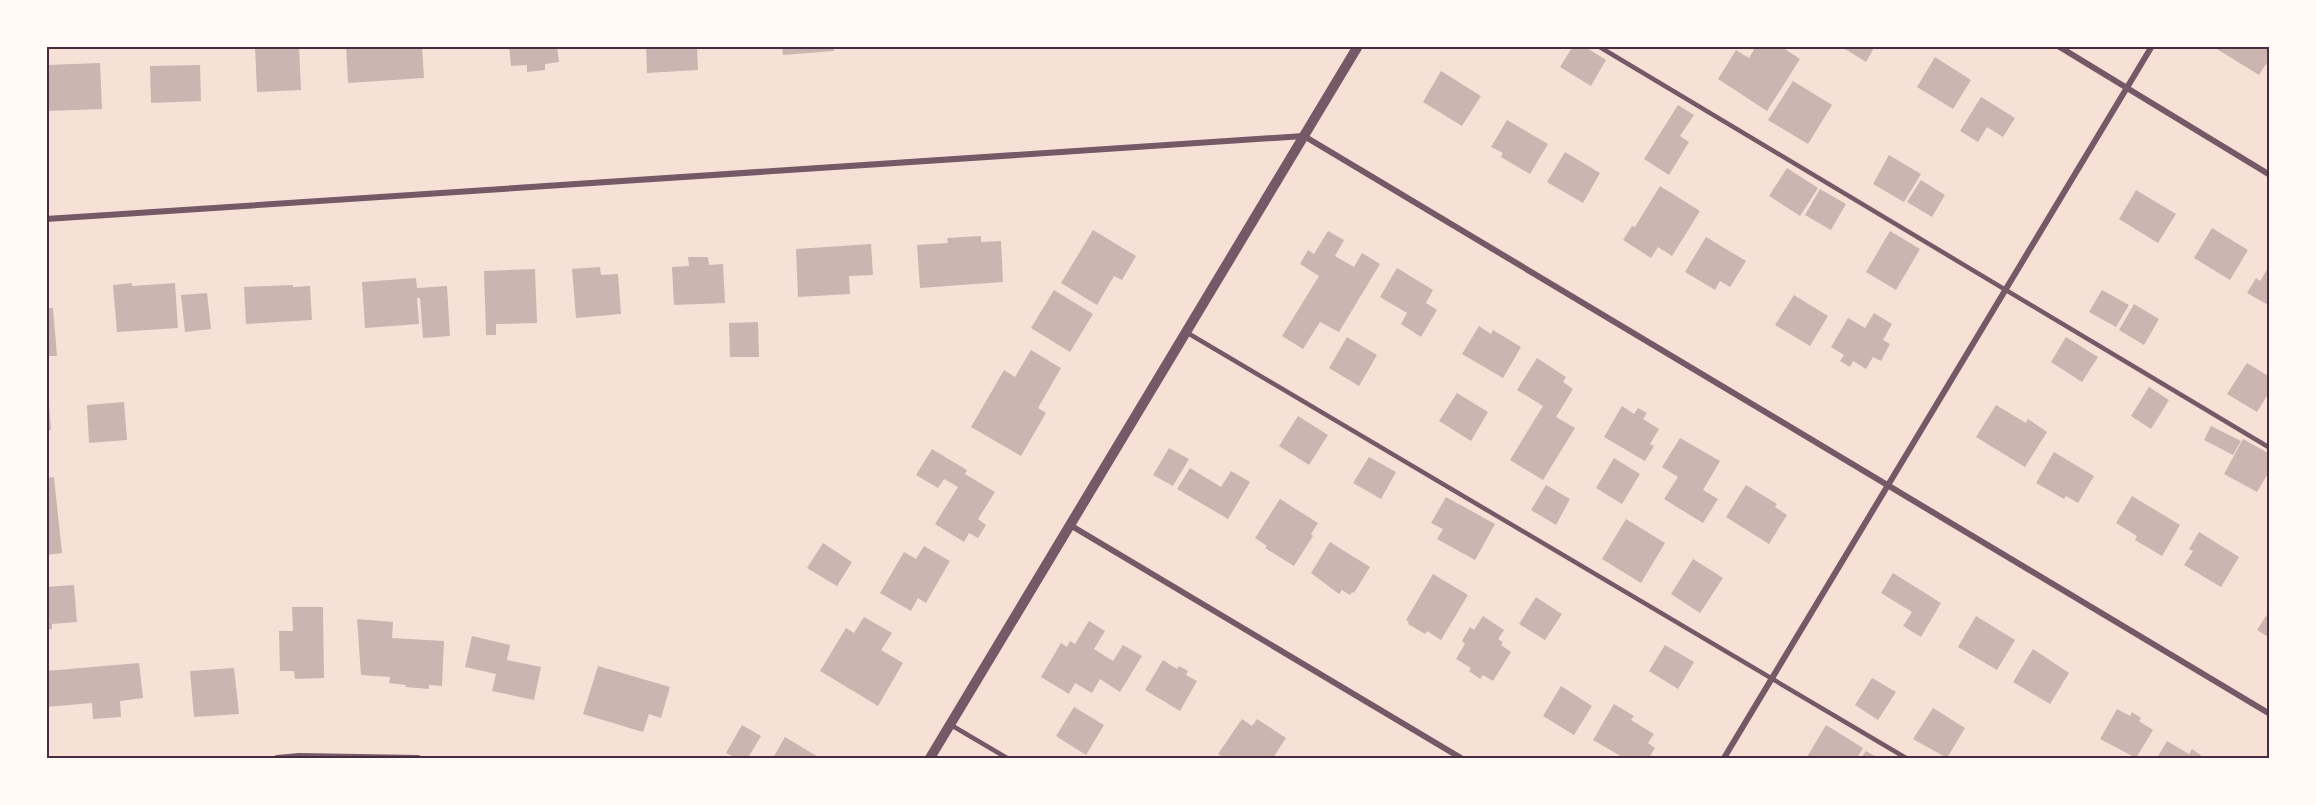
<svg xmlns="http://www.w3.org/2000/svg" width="2316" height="805" font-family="Rubik,sans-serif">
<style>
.building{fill:#ccb4b1}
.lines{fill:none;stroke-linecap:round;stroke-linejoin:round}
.service{stroke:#755966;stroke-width:4.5}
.minor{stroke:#755966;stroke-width:6}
.tertiary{stroke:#755966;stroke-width:10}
.neatline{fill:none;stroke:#4a2c40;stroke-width:2}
</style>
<rect width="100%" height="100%" fill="#f7e1d7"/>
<!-- building -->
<path class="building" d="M 255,46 L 299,46 L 301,90 L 257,92 Z
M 346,46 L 422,46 L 424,78 L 348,83 Z
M 509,46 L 557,46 L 559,62 L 545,64 L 545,70 L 527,72 L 527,65 L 511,66 Z
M 646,46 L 697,46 L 698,70 L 647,73 Z
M 782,46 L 833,46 L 834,51 L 783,55 Z
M 1573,46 L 1584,46 L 1606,60 L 1591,86 L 1560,67 Z
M 1756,46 L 1780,46 L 1800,59 L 1767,111 L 1718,79 L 1736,50 L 1749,58 Z
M 1840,46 L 1875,46 L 1866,62 Z
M 2212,46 L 2270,46 L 2270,58 L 2259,75 Z
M 1935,57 L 1971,80 L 1953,109 L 1917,87 Z
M 100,63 L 102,109 L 48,111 L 47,65 Z
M 200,65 L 201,101 L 151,103 L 150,66 Z
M 1441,71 L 1481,96 L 1462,126 L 1423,102 Z
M 1793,81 L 1832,105 L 1808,144 L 1768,120 Z
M 1981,97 L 2015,118 L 2003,137 L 1987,127 L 1978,142 L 1960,131 Z
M 1678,105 L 1694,115 L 1680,136 L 1689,142 L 1669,175 L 1644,159 Z
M 1507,120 L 1548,144 L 1530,174 L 1501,157 L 1503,153 L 1491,147 Z
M 1565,152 L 1600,173 L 1583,203 L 1547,182 Z
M 1889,155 L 1921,174 L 1904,202 L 1873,184 Z
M 1787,168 L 1818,188 L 1800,216 L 1769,196 Z
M 1921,180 L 1945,195 L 1932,217 L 1907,202 Z
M 1660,186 L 1700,211 L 1672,256 L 1658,247 L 1651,258 L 1623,240 L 1632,226 L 1635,227 Z
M 1820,189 L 1846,204 L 1831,230 L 1805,215 Z
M 2136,190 L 2176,214 L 2158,243 L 2119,219 Z
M 2212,228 L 2248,250 L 2230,280 L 2194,258 Z
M 1093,230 L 1136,256 L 1122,280 L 1114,276 L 1097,305 L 1061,283 Z
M 1328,231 L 1344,240 L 1335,256 L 1354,267 L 1362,253 L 1380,264 L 1339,332 L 1320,322 L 1303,349 L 1282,336 L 1319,276 L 1300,264 L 1308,250 L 1314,254 Z
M 1890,231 L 1920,249 L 1896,290 L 1866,272 Z
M 981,236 L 981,242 L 1001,241 L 1003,282 L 920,288 L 917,245 L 948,243 L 947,238 Z
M 1706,237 L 1746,261 L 1730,287 L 1720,281 L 1715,290 L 1685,272 Z
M 871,244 L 873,275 L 849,276 L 850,294 L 798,297 L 796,249 Z
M 688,257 L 708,257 L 709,265 L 723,264 L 725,303 L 674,305 L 672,267 L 689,266 Z
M 2270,265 L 2270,306 L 2247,293 L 2256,278 L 2260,281 Z
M 600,267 L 601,275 L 618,274 L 621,314 L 576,318 L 572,269 Z
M 1397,268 L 1433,290 L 1426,303 L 1437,310 L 1421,337 L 1401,324 L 1407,313 L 1380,297 Z
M 535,269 L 537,323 L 496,324 L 496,335 L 486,335 L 484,271 Z
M 416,278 L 417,288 L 447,286 L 450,336 L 423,338 L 420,298 L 417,298 L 419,324 L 365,328 L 362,282 Z
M 132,283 L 132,286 L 175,283 L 178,328 L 117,332 L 113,285 Z
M 293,285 L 293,287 L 310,286 L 312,320 L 246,324 L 244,287 Z
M 1054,290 L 1093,314 L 1070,352 L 1031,328 Z
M 2102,290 L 2129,305 L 2116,327 L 2089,312 Z
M 207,293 L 211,329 L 185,332 L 181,295 Z
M 1794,295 L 1828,316 L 1810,346 L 1775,325 Z
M 2134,304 L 2159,319 L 2144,345 L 2119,330 Z
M 46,308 L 53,308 L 57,356 L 46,356 Z
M 1874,313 L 1892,324 L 1883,340 L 1890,344 L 1881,361 L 1873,357 L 1866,369 L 1853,361 L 1850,367 L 1840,361 L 1844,355 L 1831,347 L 1848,318 L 1865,328 Z
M 758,322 L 759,357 L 730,357 L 729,323 Z
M 1479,326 L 1491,334 L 1493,330 L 1521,347 L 1503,378 L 1462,354 Z
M 1347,337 L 1377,355 L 1359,386 L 1329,368 Z
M 2066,337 L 2098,357 L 2082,382 L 2051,362 Z
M 1031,350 L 1061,368 L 1038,408 L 1046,413 L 1021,456 L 971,427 L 1004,370 L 1015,377 Z
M 1537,358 L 1566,377 L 1563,382 L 1573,389 L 1556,417 L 1575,428 L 1543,480 L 1510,460 L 1543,406 L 1517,390 Z
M 2247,363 L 2270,377 L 2270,391 L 2257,412 L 2227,394 Z
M 2149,387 L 2169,400 L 2151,429 L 2131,416 Z
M 46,393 L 48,393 L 51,430 L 46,430 Z
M 1457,393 L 1488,412 L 1471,441 L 1439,421 Z
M 124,402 L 127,440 L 89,443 L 87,405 Z
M 1996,405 L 2026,423 L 2028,419 L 2047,432 L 2025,467 L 1976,437 Z
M 1622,406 L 1634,414 L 1638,408 L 1647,413 L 1643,419 L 1659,429 L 1650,444 L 1654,446 L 1645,461 L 1604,437 Z
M 1298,416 L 1328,435 L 1309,465 L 1279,446 Z
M 2211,426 L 2241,441 L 2233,455 L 2204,440 Z
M 1680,438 L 1720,461 L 1703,490 L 1718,499 L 1703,523 L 1664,499 L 1678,477 L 1662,467 Z
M 2243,439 L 2270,454 L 2270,470 L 2257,492 L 2224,474 Z
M 1169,448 L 1189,459 L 1173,486 L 1153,475 Z
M 932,449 L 967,470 L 965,474 L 995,492 L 978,519 L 986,525 L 978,538 L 969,533 L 964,542 L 935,524 L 958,487 L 944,479 L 938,488 L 916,475 Z
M 2054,452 L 2094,476 L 2078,503 L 2066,496 L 2064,499 L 2036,483 Z
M 1369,457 L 1396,472 L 1381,499 L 1353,483 Z
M 1614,458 L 1640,474 L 1622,504 L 1596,488 Z
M 1190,468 L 1221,487 L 1231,471 L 1250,482 L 1228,519 L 1177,489 Z
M 54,477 L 62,553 L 46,555 L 46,478 Z
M 1546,485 L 1570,499 L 1556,525 L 1531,510 Z
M 1746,485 L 1777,504 L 1775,507 L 1787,515 L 1769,544 L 1726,517 Z
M 2132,496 L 2180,525 L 2162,556 L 2135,540 L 2137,536 L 2116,523 Z
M 1446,497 L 1495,524 L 1475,560 L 1437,539 L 1443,529 L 1431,523 Z
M 1280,499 L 1318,523 L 1311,534 L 1313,536 L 1294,566 L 1265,548 L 1267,546 L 1255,538 Z
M 1626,519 L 1665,543 L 1641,583 L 1602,559 Z
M 2199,532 L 2239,557 L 2221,587 L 2184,565 L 2193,551 L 2189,549 Z
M 1330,542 L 1370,567 L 1354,593 L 1352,592 L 1350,595 L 1342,590 L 1339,594 L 1311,573 Z
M 823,543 L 852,562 L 837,586 L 807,568 Z
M 924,546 L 950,561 L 926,603 L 918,598 L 911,611 L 880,593 L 904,552 L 916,559 Z
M 1693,559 L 1723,578 L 1700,613 L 1671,594 Z
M 1893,573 L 1941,603 L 1921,637 L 1903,626 L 1912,612 L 1881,593 Z
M 1433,574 L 1468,595 L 1441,640 L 1427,631 L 1425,634 L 1408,624 L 1409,622 L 1406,620 Z
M 74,585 L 77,622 L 52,624 L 52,629 L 46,630 L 46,587 Z
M 1536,597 L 1562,614 L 1545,640 L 1519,624 Z
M 292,607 L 323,607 L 324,678 L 295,679 L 294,671 L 280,671 L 279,631 L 293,631 Z
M 2270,610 L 2270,638 L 2257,630 Z
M 1483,616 L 1504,630 L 1498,639 L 1503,642 L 1501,645 L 1511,652 L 1493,681 L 1483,675 L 1480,679 L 1469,671 L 1471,668 L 1456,659 L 1465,644 L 1462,641 L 1470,627 L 1474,630 Z
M 1976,616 L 2015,640 L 1997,670 L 1958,647 Z
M 864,617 L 892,633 L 881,650 L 903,663 L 878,706 L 820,671 L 846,628 L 854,633 Z
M 357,619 L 393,622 L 392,638 L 444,641 L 442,686 L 429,685 L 429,689 L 405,687 L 406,685 L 389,683 L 390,677 L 361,675 Z
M 1089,621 L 1105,631 L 1094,649 L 1113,661 L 1123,645 L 1142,656 L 1120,692 L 1100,679 L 1092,693 L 1075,683 L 1069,694 L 1041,677 L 1061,643 L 1067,647 L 1070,641 L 1075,644 Z
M 472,636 L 510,645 L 507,660 L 541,667 L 534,700 L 492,691 L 496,674 L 465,667 Z
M 1665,645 L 1694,662 L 1678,689 L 1649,671 Z
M 2033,649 L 2069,673 L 2050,704 L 2013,682 Z
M 1163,660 L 1177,669 L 1179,666 L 1188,671 L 1186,675 L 1197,681 L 1180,711 L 1145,690 Z
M 139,663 L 143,698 L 120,701 L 121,717 L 93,719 L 92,703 L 46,707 L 46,671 Z
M 598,666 L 670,687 L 661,718 L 649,714 L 643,732 L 583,714 Z
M 234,668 L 239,714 L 194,717 L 190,671 Z
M 1872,678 L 1896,692 L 1878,720 L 1855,705 Z
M 1561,686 L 1592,706 L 1574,735 L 1543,716 Z
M 1614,704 L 1634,716 L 1631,720 L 1654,734 L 1648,743 L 1655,748 L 1649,758 L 1624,758 L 1593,740 Z
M 1074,707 L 1104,725 L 1086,755 L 1056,736 Z
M 1933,708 L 1965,728 L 1947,758 L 1913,739 Z
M 2117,709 L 2130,716 L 2132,712 L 2141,718 L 2139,721 L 2153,730 L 2136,758 L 2100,739 Z
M 1242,719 L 1252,726 L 1257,719 L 1286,738 L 1273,758 L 1225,758 L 1218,754 Z
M 742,725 L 761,736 L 748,758 L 736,758 L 726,753 Z
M 1826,725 L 1863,748 L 1857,758 L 1807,757 Z
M 785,737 L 820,758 L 773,758 Z
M 2167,741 L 2189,754 L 2192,749 L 2201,755 L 2199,758 L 2157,758 Z
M 1866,751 L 1878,758 L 1861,758 Z"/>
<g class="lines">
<!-- service -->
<path class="service" d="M 1598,46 L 2270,448
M 1186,332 L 1906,758
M 951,725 L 1007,758"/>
<!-- minor -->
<path class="minor" d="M 2058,46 L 2270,175
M 46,219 L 1304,136 L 2270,714
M 1070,525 L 1461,758
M 277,758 L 299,756 L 418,758
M 1724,758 L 2152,46"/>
<!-- tertiary -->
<path class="tertiary" d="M 930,758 L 1358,46"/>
</g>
<!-- border -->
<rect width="2316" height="805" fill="none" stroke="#fffaf5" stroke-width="96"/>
<rect x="48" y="48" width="2220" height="709" class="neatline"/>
</svg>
